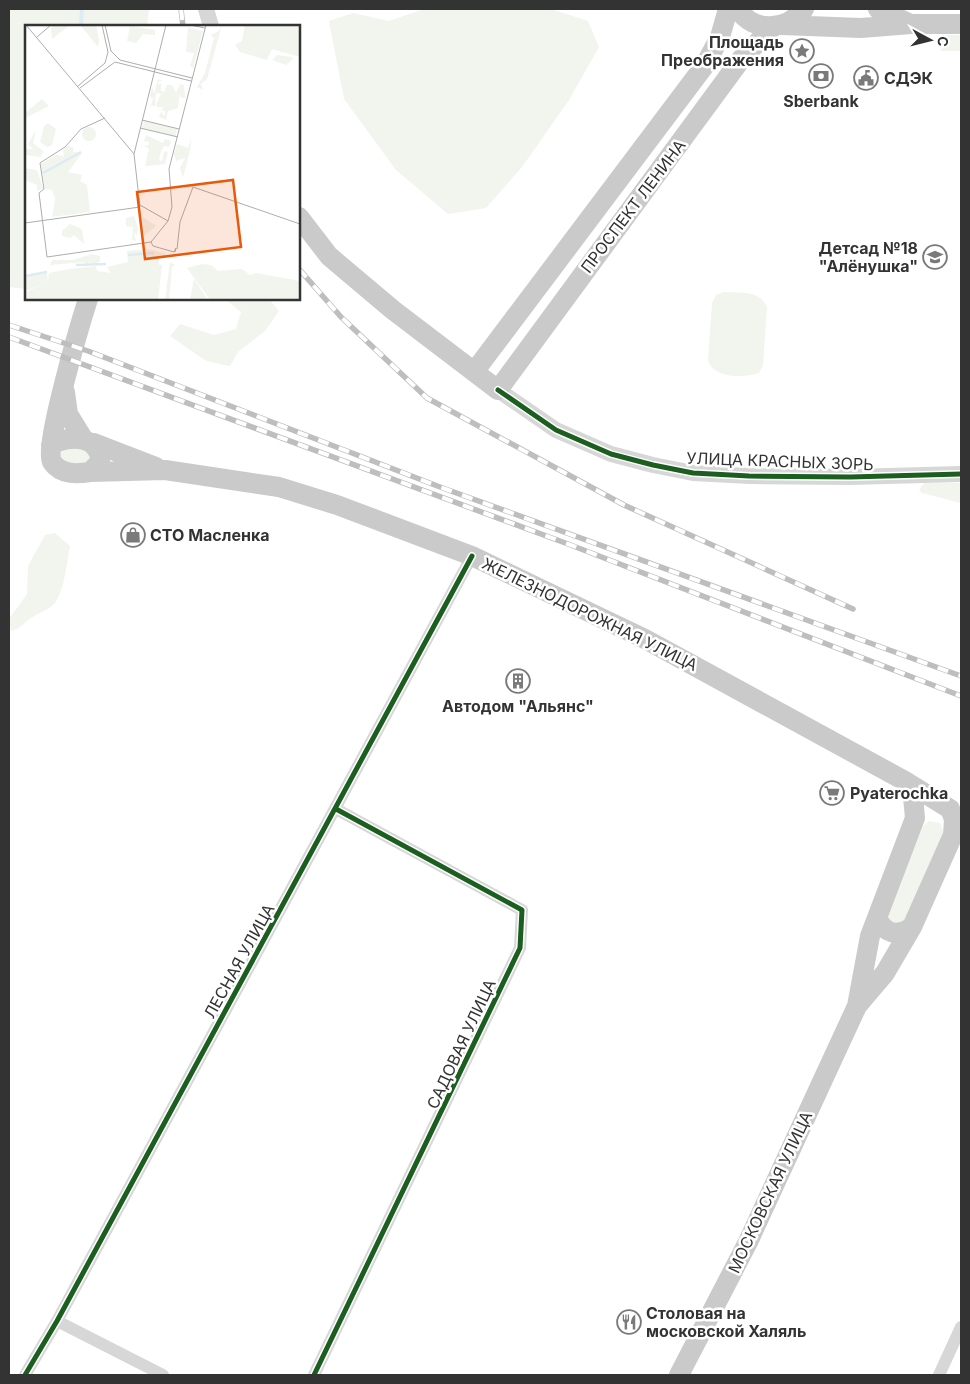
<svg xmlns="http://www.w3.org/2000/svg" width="970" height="1384" font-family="Inter,sans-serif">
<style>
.green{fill:#f1f5ed}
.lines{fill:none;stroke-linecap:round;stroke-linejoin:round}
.stream{stroke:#ddebf3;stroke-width:4}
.minor{stroke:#d7d7d7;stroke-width:12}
.tertiary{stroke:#d7d7d7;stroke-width:16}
.primary{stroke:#cacaca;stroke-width:20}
.rail-casing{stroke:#bebebe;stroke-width:5.5}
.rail{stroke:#fff;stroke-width:4;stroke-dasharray:11;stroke-linecap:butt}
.cycleway-casing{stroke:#fff;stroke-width:8}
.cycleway{stroke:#1b5e20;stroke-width:5}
.labels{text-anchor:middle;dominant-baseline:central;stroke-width:5;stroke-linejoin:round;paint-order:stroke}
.poi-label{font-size:16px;font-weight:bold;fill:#333;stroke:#fff;text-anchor:start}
.street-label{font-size:16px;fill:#333;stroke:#fff}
.inset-river{fill:none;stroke:#ddebf3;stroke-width:2.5}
.inset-road{fill:none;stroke:#adadad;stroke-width:1}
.view{fill:#e8590c;fill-opacity:0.15;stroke:#e8590c;stroke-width:2.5}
.inset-edge{fill:none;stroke:#333;stroke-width:2.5}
</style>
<rect width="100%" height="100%" fill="#fff"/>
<!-- green -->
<path class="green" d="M 9,9 L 149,9 L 147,26 L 26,26 L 26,289 L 9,287 Z
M 424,9 L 551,9 L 588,21 L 599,47 L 569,100 L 522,167 L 486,208 L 448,214 L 396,170 L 344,99 L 329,21 L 353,13 L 389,21 Z
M 949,35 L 961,35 L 961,51 L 941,51 L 943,36 Z
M 724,292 C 741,293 759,290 767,307 L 763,365 L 759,373 C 743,378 715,379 708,361 L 712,303 L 716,295 Z
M 225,299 L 269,299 L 279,311 L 265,331 L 238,352 L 230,366 L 206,361 L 170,336 L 180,324 L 214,335 L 236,329 L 241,312 Z
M 64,447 L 81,447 L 97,459 L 72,468 L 60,460 L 61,451 Z
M 924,483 L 961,483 L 961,503 L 922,493 L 919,490 Z
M 55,533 L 70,546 C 67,561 64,593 54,604 C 48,610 41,612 34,616 C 24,621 24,627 11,631 L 9,619 L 27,594 L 28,566 L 45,535 Z
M 929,821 L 940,823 L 944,834 L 904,923 L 896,927 L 887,916 L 923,826 Z"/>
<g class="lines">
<!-- stream -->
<path class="stream" d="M 81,26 L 82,9"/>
<!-- minor -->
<path class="minor" d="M 57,1321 L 163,1375
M 25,1375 L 57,1321 L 472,556
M 314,1375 L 520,948 L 522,910 L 336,809
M 939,1375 L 961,1327"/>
<!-- tertiary -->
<path class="tertiary" d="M 206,9 L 211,26
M 498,390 L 556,430 L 611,454 L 653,465 L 693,473 L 749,476 L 850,477 L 961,474"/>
<!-- primary -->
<path class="primary" d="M 738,9 C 754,34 787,30 804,9
M 878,9 L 911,24
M 782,25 L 861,28 L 911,24 L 961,24
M 299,217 L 329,256 L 393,310 L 498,390 L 742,58 L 773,27
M 474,372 L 705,65 L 720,37 L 728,9
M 65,392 L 68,414 L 84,440
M 94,443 L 156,467
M 51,445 C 69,434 101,436 100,462 L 90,472 C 77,474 61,475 52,462 C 43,449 81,321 88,299
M 90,472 L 165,470 L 279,487 L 337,505 L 472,556 L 645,639 L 905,781 L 950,809 L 954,819 L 953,835 L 912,927 L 885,973 L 857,1006 L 748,1242 L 679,1375
M 877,918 C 885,934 897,937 912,927
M 857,1006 L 870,936 L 915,818 L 913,797 L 905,781"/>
<!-- rail casing -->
<g class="rail-casing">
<path id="rail" d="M 181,9 L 183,26
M 299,269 L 341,317 L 427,398 L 624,505 L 853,609
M 9,325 L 88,351 L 440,487 L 961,676
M 9,337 L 568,544 L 961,696"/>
</g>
<!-- rail -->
<use href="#rail" class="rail"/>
<!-- cycleway casing -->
<g class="cycleway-casing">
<path id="cycleway" d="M 498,390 L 556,430 L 611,454 L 653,465 L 693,473 L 749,476 L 850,477 L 961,474
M 25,1375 L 57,1321 L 472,556
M 314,1375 L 520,948 L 522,910 L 336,809"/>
</g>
<!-- cycleway -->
<use href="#cycleway" class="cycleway"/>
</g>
<!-- icons -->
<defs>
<g id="sight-ring" transform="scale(1.25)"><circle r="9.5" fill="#fff" stroke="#7a7a7a" stroke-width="1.5"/><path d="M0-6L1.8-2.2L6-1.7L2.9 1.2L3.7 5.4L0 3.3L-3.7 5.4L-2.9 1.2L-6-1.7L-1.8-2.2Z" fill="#7a7a7a"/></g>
<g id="bank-ring" transform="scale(1.25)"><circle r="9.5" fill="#fff" stroke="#7a7a7a" stroke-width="1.5"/><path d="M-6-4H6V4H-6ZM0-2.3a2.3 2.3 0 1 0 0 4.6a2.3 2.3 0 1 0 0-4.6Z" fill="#7a7a7a"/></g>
<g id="civic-ring" transform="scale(1.25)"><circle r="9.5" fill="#fff" stroke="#7a7a7a" stroke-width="1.5"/><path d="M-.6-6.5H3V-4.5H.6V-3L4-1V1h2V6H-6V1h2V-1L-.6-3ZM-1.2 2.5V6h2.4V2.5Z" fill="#7a7a7a"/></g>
<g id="school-ring" transform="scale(1.25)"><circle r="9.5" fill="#fff" stroke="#7a7a7a" stroke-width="1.5"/><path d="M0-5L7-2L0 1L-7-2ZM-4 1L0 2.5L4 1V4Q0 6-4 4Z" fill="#7a7a7a"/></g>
<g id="shop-ring" transform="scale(1.25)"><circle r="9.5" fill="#fff" stroke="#7a7a7a" stroke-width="1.5"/><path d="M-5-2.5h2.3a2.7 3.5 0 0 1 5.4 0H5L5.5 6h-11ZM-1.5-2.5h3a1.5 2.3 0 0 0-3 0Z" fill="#7a7a7a"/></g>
<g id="building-ring" transform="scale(1.25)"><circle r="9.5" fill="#fff" stroke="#7a7a7a" stroke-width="1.5"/><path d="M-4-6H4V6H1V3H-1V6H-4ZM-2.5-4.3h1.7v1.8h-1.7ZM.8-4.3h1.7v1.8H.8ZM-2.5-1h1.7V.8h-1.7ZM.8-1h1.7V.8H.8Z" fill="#7a7a7a"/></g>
<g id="supermarket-ring" transform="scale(1.25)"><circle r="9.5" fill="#fff" stroke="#7a7a7a" stroke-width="1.5"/><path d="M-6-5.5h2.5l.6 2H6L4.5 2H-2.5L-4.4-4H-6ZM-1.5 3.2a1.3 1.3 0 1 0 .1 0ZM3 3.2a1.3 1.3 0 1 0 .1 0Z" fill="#7a7a7a"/></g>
<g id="restaurant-ring" transform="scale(1.25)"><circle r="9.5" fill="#fff" stroke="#7a7a7a" stroke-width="1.5"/><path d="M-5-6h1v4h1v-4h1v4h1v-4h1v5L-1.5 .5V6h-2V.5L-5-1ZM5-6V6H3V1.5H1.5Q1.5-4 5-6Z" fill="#7a7a7a"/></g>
</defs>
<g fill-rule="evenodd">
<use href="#sight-ring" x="802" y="51"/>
<use href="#bank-ring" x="821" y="76"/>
<use href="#civic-ring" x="866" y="78"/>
<use href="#school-ring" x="935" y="257"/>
<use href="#shop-ring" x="133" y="535"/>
<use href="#building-ring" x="518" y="681"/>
<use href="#supermarket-ring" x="832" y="793"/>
<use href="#restaurant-ring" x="629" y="1322"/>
</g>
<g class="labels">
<!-- poi labels -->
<g class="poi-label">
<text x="784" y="42" text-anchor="end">Площадь<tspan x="784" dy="18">Преображения</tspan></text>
<text x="884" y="78">СДЭК</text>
<text x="821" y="101" text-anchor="middle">Sberbank</text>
<text x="918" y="248" text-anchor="end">Детсад №18<tspan x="918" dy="18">"Алёнушка"</tspan></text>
<text x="150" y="535">СТО Масленка</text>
<text x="518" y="706" text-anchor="middle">Автодом "Альянс"</text>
<text x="850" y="793">Pyaterochka</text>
<text x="646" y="1313">Столовая на<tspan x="646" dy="18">московской Халяль</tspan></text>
</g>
<!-- street labels -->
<g class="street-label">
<text transform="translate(633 206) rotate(-53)">ПРОСПЕКТ ЛЕНИНА</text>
<text transform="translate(780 461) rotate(2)">УЛИЦА КРАСНЫХ ЗОРЬ</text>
<text transform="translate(590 614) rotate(26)">ЖЕЛЕЗНОДОРОЖНАЯ УЛИЦА</text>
<text transform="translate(239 961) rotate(-61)">ЛЕСНАЯ УЛИЦА</text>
<text transform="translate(461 1044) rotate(-65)">САДОВАЯ УЛИЦА</text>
<text transform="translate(770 1192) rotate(-65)">МОСКОВСКАЯ УЛИЦА</text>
</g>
</g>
<!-- overview -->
<g transform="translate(25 25)">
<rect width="275" height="275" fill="#fff"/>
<path d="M 29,0 L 45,0 L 27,14 L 26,3 ZM 71,0 L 74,15 L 73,22 L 56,1 ZM 197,0 L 182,54 L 176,59 L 178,65 L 172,62 L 180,48 L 189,13 L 186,10 L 194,6 ZM 220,0 L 275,0 L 275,32 L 247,24 L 242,35 L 215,27 L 210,20 L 217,16 ZM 105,1 L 130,5 L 130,10 L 118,9 L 111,18 L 102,16 ZM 163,2 L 178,6 L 168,43 L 165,41 L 169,28 L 161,27 ZM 252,30 L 268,32 L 267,35 L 261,40 L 247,35 ZM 133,54 L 138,56 L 134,56 L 133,60 L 136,58 L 136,66 L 139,67 L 142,60 L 147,60 L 151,68 L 155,59 L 159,60 L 160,73 L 156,73 L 155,68 L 153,83 L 143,86 L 141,95 L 134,92 L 136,87 L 140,91 L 140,86 L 136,85 L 139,82 L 132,82 L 131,79 L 136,69 L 131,68 L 130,81 L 126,81 L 128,73 L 125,72 L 127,62 L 129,69 ZM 17,74 L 24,81 L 0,93 L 0,88 ZM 119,96 L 152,104 L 151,111 L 117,103 ZM 23,98 L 31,104 L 27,120 L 22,122 L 15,117 L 19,101 ZM57 109a7 7 0 1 1 14 0a7 7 0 1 1-14 0ZM 11,105 L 8,118 L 18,126 L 16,132 L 0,130 L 0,124 L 8,124 L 3,119 ZM 121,110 L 138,118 L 140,114 L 146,116 L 144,122 L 139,121 L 136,127 L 134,135 L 137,136 L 139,126 L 143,127 L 140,139 L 120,141 L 124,124 L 118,120 L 123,121 L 124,117 L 119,116 ZM 166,113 L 165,125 L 158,153 L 155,143 L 160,133 L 151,136 L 149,129 L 152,119 L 163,123 ZM 43,121 L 49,123 L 48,127 L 57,128 L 43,147 L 57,150 L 55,156 L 62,160 L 65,187 L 27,192 L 30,173 L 27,165 L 20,164 L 16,139 L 31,130 L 39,131 L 38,125 ZM 0,143 L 12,145 L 18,164 L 12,166 L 12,160 L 0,155 ZM 109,191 L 113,203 L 112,210 L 109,207 L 111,216 L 107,215 L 108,202 L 101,201 L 101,193 ZM 118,192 L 131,201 L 119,211 L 116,196 ZM 45,199 L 57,204 L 59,219 L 49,210 L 45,213 L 37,211 L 37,206 ZM 122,224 L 140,228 L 140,232 L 134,234 L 134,240 L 137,240 L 133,275 L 0,275 L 0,267 L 23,257 L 0,266 L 0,253 L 7,250 L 22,248 L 23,257 L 24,248 L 44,244 L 71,241 L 72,246 L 86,248 L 82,242 L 103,237 L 102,226 ZM 67,229 L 75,231 L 75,236 L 70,240 L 65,237 L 61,240 L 59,237 L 25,240 L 27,235 L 48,235 ZM 145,237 L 150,240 L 147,242 L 144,275 L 140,275 ZM 177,239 L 186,240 L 193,246 L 217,244 L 225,250 L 231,248 L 275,256 L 275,275 L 185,275 L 162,243 ZM 169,254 L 183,275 L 165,275 Z" fill="#f1f5ed"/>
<path class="inset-river" d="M 18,148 L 56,127M 103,230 L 129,228M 51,240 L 81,239M 0,251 L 22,247"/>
<path class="inset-road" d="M 1,0 L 109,129M 80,0 L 86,26 L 95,35 L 167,53M 165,0 L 180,3M 12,12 L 26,0M 53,61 L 80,38 L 83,27 L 77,0M 55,63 L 90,37 L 166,56M 80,93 L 56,104 L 40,122 L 15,138 L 19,164 L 14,168 L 22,232 L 126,217M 117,95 L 154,104M 115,103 L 153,112M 168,162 L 275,199M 115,180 L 143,196 L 126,217 L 128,221 L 149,227 L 151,223 L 150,227M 143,196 L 147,182 L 144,144 L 181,0M 0,198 L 115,182 L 109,129 L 141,0M 152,224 L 155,197 L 168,162"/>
<path class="view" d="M 208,155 L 216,222 L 120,234 L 112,167 Z"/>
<rect width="275" height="275" class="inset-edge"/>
</g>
<!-- border -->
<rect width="970" height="1384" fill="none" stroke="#333333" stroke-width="20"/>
<!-- north arrow -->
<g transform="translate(930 40) rotate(97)" stroke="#ffffff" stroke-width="4" paint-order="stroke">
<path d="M0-4L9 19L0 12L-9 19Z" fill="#333333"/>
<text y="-8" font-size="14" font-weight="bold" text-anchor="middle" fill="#333333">С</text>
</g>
</svg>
